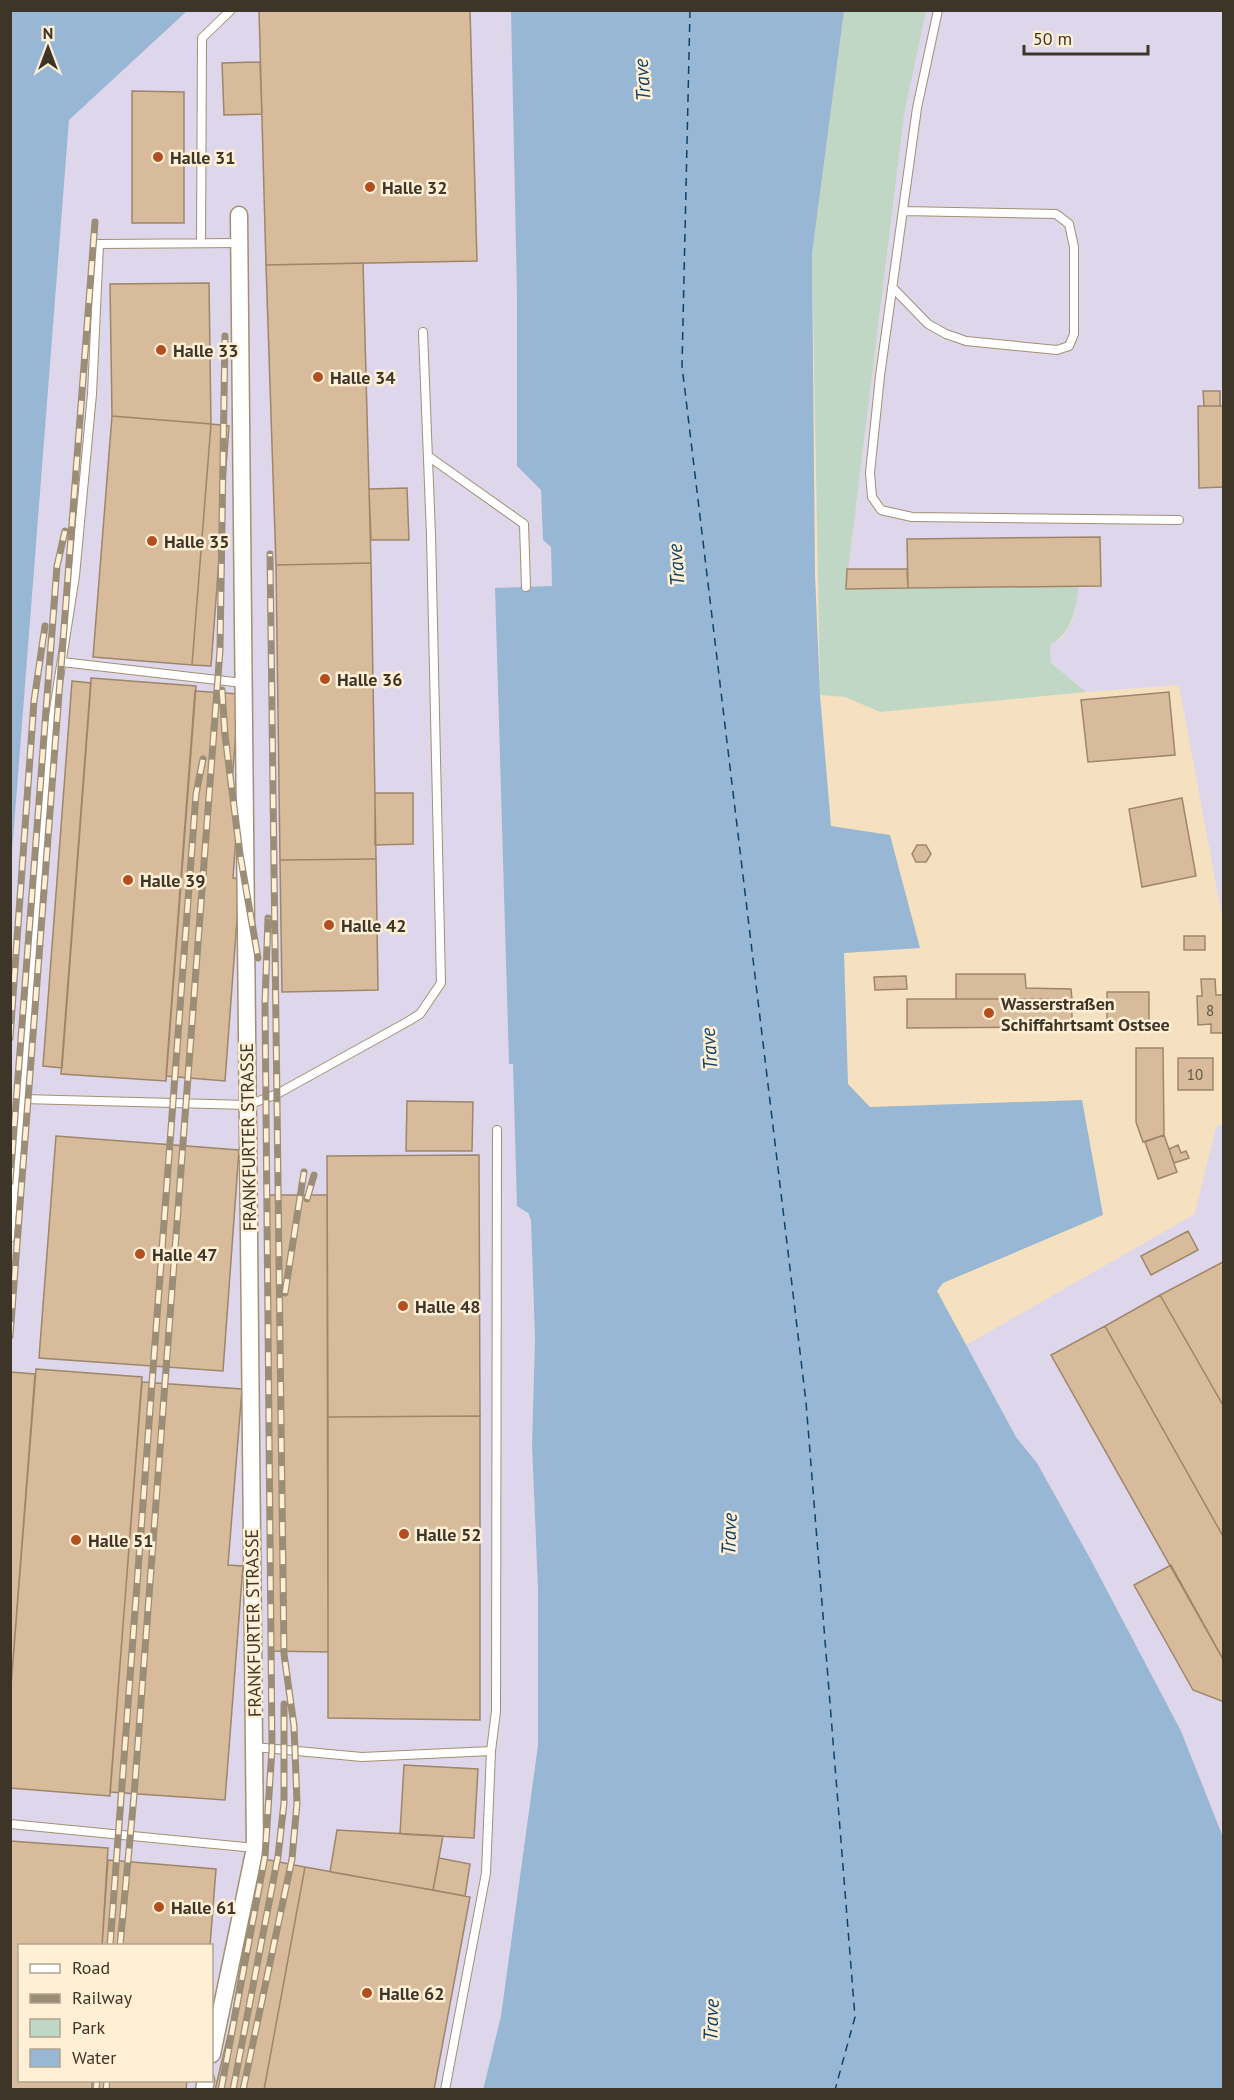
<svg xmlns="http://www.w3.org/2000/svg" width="1234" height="2100" font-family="'PT Sans',sans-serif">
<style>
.industrial{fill:#ded6eb;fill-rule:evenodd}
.green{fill:#c1d7c6}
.water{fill:#97b7d4}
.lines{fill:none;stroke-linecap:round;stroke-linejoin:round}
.ferry{stroke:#0f4269;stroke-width:1.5;stroke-dasharray:8 6;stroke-linecap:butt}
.building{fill:#d7bb9b;stroke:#9e866b;stroke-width:1.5}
.service-casing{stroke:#a29071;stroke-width:10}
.minor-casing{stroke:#a29071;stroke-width:19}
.service{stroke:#fff;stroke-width:8}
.minor{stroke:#fff;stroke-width:16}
.rail-casing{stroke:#9b8d76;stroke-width:7}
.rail{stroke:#ffefd5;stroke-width:4.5;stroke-dasharray:14;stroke-linecap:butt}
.poi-dot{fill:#b34e20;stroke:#ffefd5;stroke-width:2}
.labels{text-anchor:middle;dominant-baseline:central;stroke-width:5;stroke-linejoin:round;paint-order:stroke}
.number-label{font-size:15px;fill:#645745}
.poi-label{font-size:18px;font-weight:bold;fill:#3d3628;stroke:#ffefd5;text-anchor:start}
.street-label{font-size:18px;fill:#3d3628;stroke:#ffefd5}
.water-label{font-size:20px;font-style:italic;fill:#0f4269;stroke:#ffefd5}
</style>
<rect width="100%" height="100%" fill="#f5e1c0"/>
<!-- industrial -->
<path class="industrial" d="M 187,11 L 511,11 L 517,296 L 517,466 L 541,490 L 543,540 L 551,547 L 552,586 L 495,589 L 509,1063 L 513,1063 L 524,1209 L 531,1220 L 535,1339 L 532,1445 L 538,1589 L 538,1745 L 501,2016 L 483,2089 L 11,2090 L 10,866 L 69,119 ZM 20,1946 L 212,1946 L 212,2080 L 20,2080 Z
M 926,11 L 1223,11 L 1223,922 L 1179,685 L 1086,692 L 1051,663 L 1050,645 L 1063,637 L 1073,620 L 1078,587 L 846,589 L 904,115 Z
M 1223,1124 L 1223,1837 L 1181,1731 L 1091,1560 L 1037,1463 L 1016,1437 L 966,1345 L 1195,1214 L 1216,1127 Z"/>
<!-- green -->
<path class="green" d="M 844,11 L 926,11 L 904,115 L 846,588 L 1079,587 C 1074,612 1074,631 1050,645 L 1051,663 L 1086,692 L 880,712 L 845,697 L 820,695 L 812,254 Z"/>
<!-- water -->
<path class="water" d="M 11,10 L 187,11 L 69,120 L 11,865 Z
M 511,11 L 844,11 L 812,254 L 815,574 L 820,695 L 831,826 L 890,835 L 920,948 L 844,953 L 848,1084 L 870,1107 L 1082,1100 L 1103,1215 L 943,1283 L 937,1291 L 1016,1437 L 1037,1463 L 1091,1560 L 1181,1731 L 1223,1837 L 1223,2089 L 483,2090 L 501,2016 L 538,1745 L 538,1589 L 532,1445 L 535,1339 L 531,1220 L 528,1213 L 517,1206 L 513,1064 L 509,1064 L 495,588 L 552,586 L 551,547 L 543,540 L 541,490 L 517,466 L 517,296 Z"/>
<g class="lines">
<!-- ferry -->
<path class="ferry" d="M 690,10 L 682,366 L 806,1402 L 855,2017 L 835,2090"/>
</g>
<!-- building -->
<path class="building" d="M 259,10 L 470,10 L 477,261 L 266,265 Z
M 260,62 L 262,114 L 224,115 L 222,63 Z
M 132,91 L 184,92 L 184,223 L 132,223 Z
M 363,263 L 371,563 L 276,565 L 266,265 Z
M 209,283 L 211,424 L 112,416 L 110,284 Z
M 1203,391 L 1220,391 L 1220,406 L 1204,406 Z
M 1198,406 L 1224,406 L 1224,487 L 1199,488 Z
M 112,416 L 211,424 L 192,665 L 93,657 Z
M 211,424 L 229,426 L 211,666 L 192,665 Z
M 407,488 L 409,540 L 371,540 L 369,489 Z
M 1100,537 L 1101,586 L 908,588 L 907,539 Z
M 371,563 L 376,859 L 280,860 L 276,565 Z
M 847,569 L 907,569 L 908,588 L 846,589 Z
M 91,678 L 196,686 L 166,1081 L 61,1074 Z
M 72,681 L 91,683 L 62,1068 L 43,1066 Z
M 195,691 L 239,694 L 231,794 L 239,795 L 233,878 L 240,879 L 225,1081 L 166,1076 Z
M 1169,692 L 1175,755 L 1088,762 L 1081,700 Z
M 375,793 L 413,793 L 413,844 L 375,845 Z
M 1182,798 L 1196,876 L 1142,887 L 1129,809 Z
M 917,845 L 926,845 L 931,854 L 926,862 L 916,862 L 912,854 Z
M 376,859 L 378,990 L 282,992 L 280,860 Z
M 1184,936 L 1205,936 L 1205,950 L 1184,950 Z
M 956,974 L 1025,974 L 1026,988 L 1071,989 L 1072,999 L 956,999 Z
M 906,976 L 907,989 L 875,990 L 874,977 Z
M 1201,979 L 1215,979 L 1216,995 L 1223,995 L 1223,1033 L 1211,1033 L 1211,1024 L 1198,1025 L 1197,996 L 1202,996 Z
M 1107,992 L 1149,992 L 1149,1024 L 1107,1024 Z
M 907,999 L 1072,999 L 1072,1027 L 907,1028 Z
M 1136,1048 L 1163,1048 L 1164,1135 L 1143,1142 L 1136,1122 Z
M 1178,1058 L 1213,1058 L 1213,1090 L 1178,1090 Z
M 407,1101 L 473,1102 L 472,1151 L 406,1151 Z
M 1164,1135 L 1177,1172 L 1158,1179 L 1145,1142 Z
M 56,1136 L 239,1150 L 223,1371 L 39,1358 Z
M 1178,1145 L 1181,1153 L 1186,1151 L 1189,1158 L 1174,1163 L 1169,1149 Z
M 479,1155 L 480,1416 L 328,1417 L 327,1156 Z
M 269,1195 L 327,1195 L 328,1652 L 270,1651 Z
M 1188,1231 L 1198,1250 L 1151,1275 L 1141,1256 Z
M 1223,1262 L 1224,1263 L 1224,1407 L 1160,1295 Z
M 1160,1295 L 1224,1407 L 1224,1538 L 1105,1326 Z
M 1105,1326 L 1224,1538 L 1224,1661 L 1051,1355 Z
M 36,1369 L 142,1377 L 110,1796 L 10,1788 L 10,1699 Z
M 10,1372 L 35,1374 L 10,1699 Z
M 142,1382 L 242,1389 L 228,1565 L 243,1566 L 225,1800 L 110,1792 Z
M 480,1416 L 480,1720 L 328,1718 L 328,1417 Z
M 1171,1565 L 1224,1661 L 1224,1702 L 1193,1690 L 1134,1585 Z
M 404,1765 L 478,1769 L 474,1838 L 400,1834 Z
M 337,1830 L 443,1836 L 433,1890 L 330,1872 Z
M 10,1841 L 108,1848 L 102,1946 L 20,1946 L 20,2080 L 92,2080 L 92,2090 L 10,2090 Z
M 259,1858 L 305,1867 L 264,2090 L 215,2090 L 231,2023 Z
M 439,1858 L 470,1864 L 465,1896 L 433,1890 Z
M 108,1860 L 216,1869 L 210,1946 L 102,1946 Z
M 305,1867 L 470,1897 L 434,2090 L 264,2090 Z
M 92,2080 L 187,2080 L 186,2090 L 92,2090 Z"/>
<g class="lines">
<!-- service casing -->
<g class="service-casing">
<path id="service" d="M 938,10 L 917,108 L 880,376 L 870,473 L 872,497 L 881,510 L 912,517 L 1179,520
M 201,243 L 202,38 L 231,10
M 892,287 L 928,324 L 946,334 L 966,341 L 1057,350 L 1069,346 L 1074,334 L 1074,247 L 1069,224 L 1056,214 L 903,211
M 428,456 L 524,524 L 526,587
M 62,662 L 243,683
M 23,1099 L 248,1105 L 277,1094 L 407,1022 L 420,1014 L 441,983 L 431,535 L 423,332
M 10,1238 L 51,729 L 75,576 L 92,394 L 99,244 L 239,243
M 254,1747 L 362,1757 L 491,1751 L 496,1711 L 497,1130
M 10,1824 L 255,1848
M 445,2090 L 486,1873 L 491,1751"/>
</g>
<!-- minor casing -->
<g class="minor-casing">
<path id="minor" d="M 212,2054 L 255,1848 L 239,215
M 204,2090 L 206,2080"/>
</g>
<!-- service -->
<use href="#service" class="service"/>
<!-- minor -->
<use href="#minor" class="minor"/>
<!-- rail casing -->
<g class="rail-casing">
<path id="rail" d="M 222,690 L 225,735 L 240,854 L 258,958
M 10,1038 L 34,701 L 45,626
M 10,1182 L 57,566 L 65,531
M 307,1199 L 314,1175
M 285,1293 L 304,1172
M 10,1336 L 95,222
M 110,1946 L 196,794 L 203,759
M 120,1946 L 134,1796 L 220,650 L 225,336
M 96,2090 L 97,2080
M 106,2090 L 107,2080
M 221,2090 L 265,1856 L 272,1749 L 265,1002 L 268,918
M 233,2090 L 278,1856 L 284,1803 L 284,1704
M 243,2090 L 292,1859 L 297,1803 L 294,1726 L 284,1654 L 270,554"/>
</g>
<!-- rail -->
<use href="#rail" class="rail"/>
</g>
<!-- markers -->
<g class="poi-dot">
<circle cx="158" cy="157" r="6"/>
<circle cx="370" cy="187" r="6"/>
<circle cx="161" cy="350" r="6"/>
<circle cx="318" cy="377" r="6"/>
<circle cx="152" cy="541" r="6"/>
<circle cx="325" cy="679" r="6"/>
<circle cx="128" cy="880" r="6"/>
<circle cx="329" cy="925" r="6"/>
<circle cx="989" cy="1013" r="6"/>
<circle cx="140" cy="1254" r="6"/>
<circle cx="403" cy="1306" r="6"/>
<circle cx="404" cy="1534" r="6"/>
<circle cx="76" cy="1540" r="6"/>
<circle cx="159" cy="1907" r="6"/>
<circle cx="367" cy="1993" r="6"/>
</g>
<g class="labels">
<!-- number labels -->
<g class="number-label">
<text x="1210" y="1010">8</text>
<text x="1195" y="1074">10</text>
</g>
<!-- poi labels -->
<g class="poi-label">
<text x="170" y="157">Halle 31</text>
<text x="382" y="187">Halle 32</text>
<text x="173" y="350">Halle 33</text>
<text x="330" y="377">Halle 34</text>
<text x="164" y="541">Halle 35</text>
<text x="337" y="679">Halle 36</text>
<text x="140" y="880">Halle 39</text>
<text x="341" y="925">Halle 42</text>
<text x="1001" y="1003">Wasserstraßen<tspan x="1001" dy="21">Schiffahrtsamt Ostsee</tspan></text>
<text x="152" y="1254">Halle 47</text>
<text x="415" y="1306">Halle 48</text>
<text x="416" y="1534">Halle 52</text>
<text x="88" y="1540">Halle 51</text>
<text x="171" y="1907">Halle 61</text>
<text x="379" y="1993">Halle 62</text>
</g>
<!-- street labels -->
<g class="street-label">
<text transform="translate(248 1137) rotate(-91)">FRANKFURTER STRASSE</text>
<text transform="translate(253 1623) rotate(-91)">FRANKFURTER STRASSE</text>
</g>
<!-- water labels -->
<g class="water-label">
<text transform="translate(642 80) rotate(-94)">Trave</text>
<text transform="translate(676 565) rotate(-94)">Trave</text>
<text transform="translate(709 1049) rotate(-94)">Trave</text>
<text transform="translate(729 1534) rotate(-88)">Trave</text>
<text transform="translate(711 2020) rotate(-88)">Trave</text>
</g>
</g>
<!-- border -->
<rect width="1234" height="2100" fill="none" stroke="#3d3628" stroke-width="24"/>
<!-- legend -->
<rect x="18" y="1944" width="195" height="138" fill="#ffefd5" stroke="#b1a590" stroke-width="1.5"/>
<rect x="30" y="1964" width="30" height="9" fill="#ffffff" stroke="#b1a590" stroke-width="1.5"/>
<text x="72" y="1974" font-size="18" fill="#3d3628">Road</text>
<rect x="30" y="1994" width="30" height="9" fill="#9b8d76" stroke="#b1a590" stroke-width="1.5"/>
<text x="72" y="2004" font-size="18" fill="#3d3628">Railway</text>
<rect x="30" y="2019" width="30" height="18" fill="#c1d7c6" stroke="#b1a590" stroke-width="1.5"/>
<text x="72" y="2034" font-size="18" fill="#3d3628">Park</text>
<rect x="30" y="2049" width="30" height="18" fill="#97b7d4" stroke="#b1a590" stroke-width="1.5"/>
<text x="72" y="2064" font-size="18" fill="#3d3628">Water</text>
<!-- north arrow -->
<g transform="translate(48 48)" stroke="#ffefd5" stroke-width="4.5" paint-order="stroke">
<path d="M0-4.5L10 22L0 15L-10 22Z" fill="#3d3628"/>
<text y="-9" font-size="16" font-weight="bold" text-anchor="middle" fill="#3d3628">N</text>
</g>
<!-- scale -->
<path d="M1024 45v9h124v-9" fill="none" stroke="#3d3628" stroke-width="3"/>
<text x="1033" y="45" font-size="18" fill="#3d3628" stroke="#ffefd5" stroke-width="4.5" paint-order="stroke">50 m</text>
</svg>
